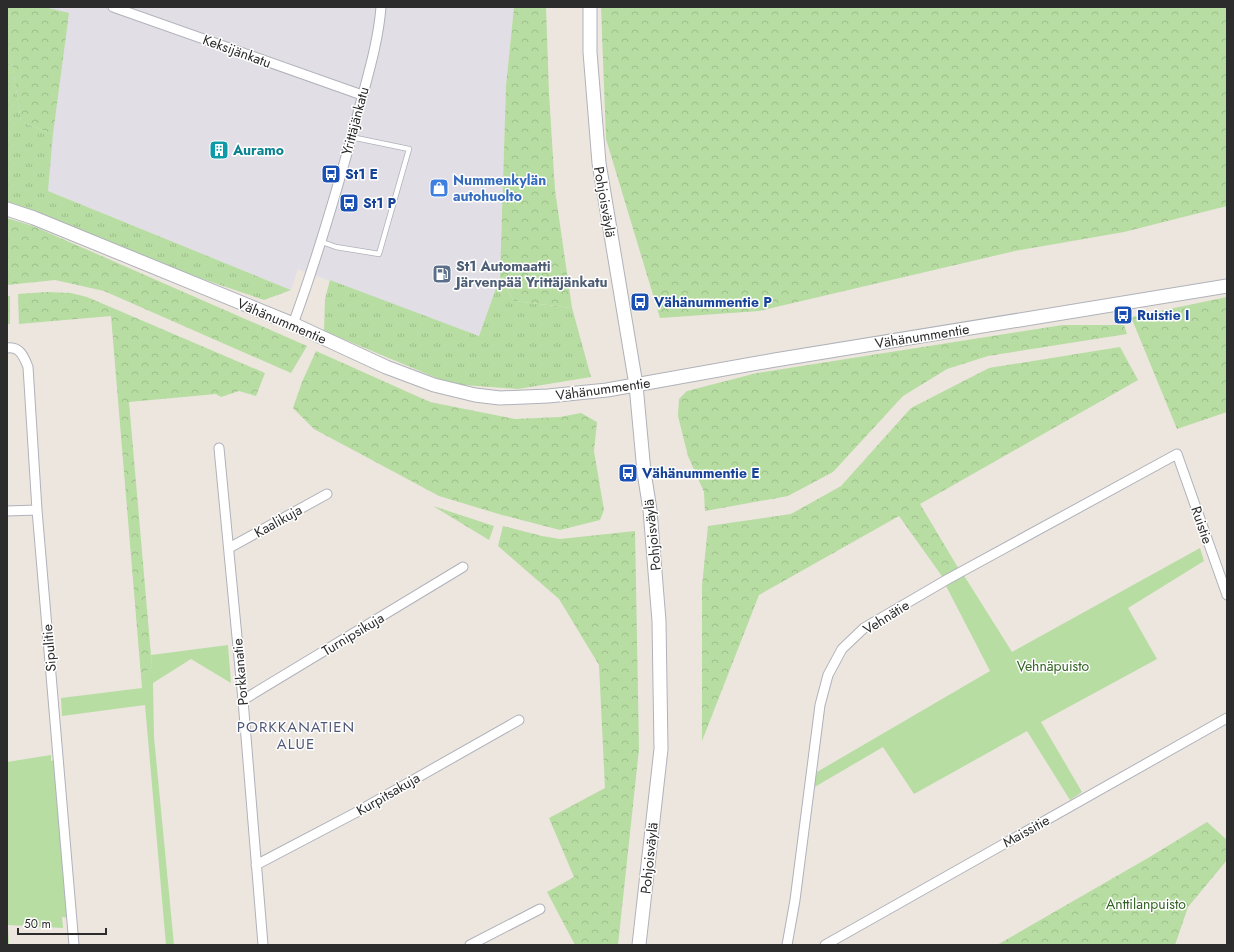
<svg xmlns="http://www.w3.org/2000/svg" width="1234" height="952" font-family="Jost,sans-serif">
<style>
.industrial{fill:#e1dfe5}
.grass{fill:url(#grass-tufts)}
.forest{fill:url(#forest-crowns)}
.park{fill:#b7dda2}
.lines{fill:none;stroke-linecap:round;stroke-linejoin:round}
.lane-casing{stroke:#b0b2ba;stroke-width:6}
.street-casing{stroke:#b0b2ba;stroke-width:11}
.secondary-casing{stroke:#b0b2ba;stroke-width:15}
.lane{stroke:#fff;stroke-width:4.5}
.street{stroke:#fff;stroke-width:9}
.secondary{stroke:#fff;stroke-width:13}
.labels{text-anchor:middle;dominant-baseline:central;stroke-width:3;stroke-linejoin:round;paint-order:stroke}
.street-label{font-size:14px;fill:#2c2c2c;stroke:#fff}
.culture-label{font-size:14px;font-weight:bold;fill:#0d838f;stroke:#fff;text-anchor:start}
.transit-label{font-size:14px;font-weight:bold;fill:#164399;stroke:#fff;text-anchor:start}
.shop-label{font-size:14px;font-weight:bold;fill:#366cbe;stroke:#fff;text-anchor:start}
.service-label{font-size:14px;font-weight:bold;fill:#4e5e75;stroke:#fff;text-anchor:start}
.park-label{font-size:14px;fill:#316222;stroke:#fff}
.neighbourhood-label{font-size:15px;letter-spacing:1px;fill:#505878;stroke:#fff}
</style>
<defs>
<pattern id="grass-tufts" width="24" height="20" patternUnits="userSpaceOnUse"><rect width="24" height="20" fill="#b7dda2"/><path d="M3 7l-1-3M5 7V3M7 7l1-3M15 17l-1-3M17 17v-4M19 17l1-3" fill="none" stroke="#9ebe8c"/></pattern>
<pattern id="forest-crowns" width="20" height="18" patternUnits="userSpaceOnUse"><rect width="20" height="18" fill="#b7dda2"/><path d="M2 6a3 3 0 1 1 6 0M12 15a3 3 0 1 1 6 0" fill="none" stroke="#9ebe8c"/></pattern>
</defs>
<rect width="100%" height="100%" fill="#ece6df"/>
<!-- industrial -->
<path class="industrial" d="M 7,7 L 514,7 L 506,86 L 500,277 L 479,336 L 298,269 L 291,290 L 48,191 L 7,171 Z"/>
<!-- grass -->
<path class="grass" d="M 7,7 L 11,7 L 11,55 L 21,122 L 53,134 L 48,191 L 291,290 L 264,300 L 7,212 Z
M 500,277 L 514,301 L 572,308 L 591,377 L 518,389 L 451,384 L 324,331 L 325,299 L 330,280 L 479,336 Z"/>
<!-- forest -->
<path class="forest" d="M 11,7 L 44,7 L 69,13 L 53,134 L 21,122 L 11,55 Z
M 514,7 L 546,7 L 549,93 L 555,190 L 572,308 L 514,301 L 500,277 L 506,86 Z
M 601,7 L 1227,7 L 1227,206 L 1124,232 L 1015,251 L 759,311 L 660,318 L 606,139 Z
M 7,218 L 33,226 L 307,346 L 291,373 L 104,291 L 55,280 L 7,285 Z
M 47,292 L 71,293 L 87,297 L 265,373 L 256,396 L 239,391 L 221,397 L 216,394 L 129,402 L 152,667 L 141,676 L 111,316 L 19,324 L 18,294 Z
M 7,296 L 10,296 L 10,324 L 7,324 Z
M 1227,297 L 1227,412 L 1177,429 L 1131,317 Z
M 1063,325 L 1124,325 L 1127,334 L 988,356 L 947,369 L 903,396 L 833,472 L 788,496 L 705,511 L 704,492 L 688,456 L 678,416 L 679,399 L 687,391 L 757,373 Z
M 1120,347 L 1138,380 L 920,504 L 960,571 L 944,579 L 899,516 L 759,595 L 702,741 L 702,586 L 708,526 L 791,514 L 841,486 L 911,408 L 989,368 Z
M 316,351 L 430,402 L 515,419 L 560,417 L 581,413 L 597,422 L 594,451 L 604,510 L 600,520 L 560,530 L 502,515 L 439,496 L 314,429 L 293,408 L 302,382 Z
M 433,506 L 494,526 L 489,540 Z
M 503,526 L 542,536 L 560,539 L 635,531 L 639,749 L 618,945 L 575,945 L 547,892 L 574,877 L 549,818 L 605,788 L 599,665 L 559,599 L 498,546 Z
M 1207,822 L 1227,840 L 1227,860 L 1188,907 L 1175,945 L 997,945 L 1148,858 Z"/>
<!-- park -->
<path class="park" d="M 1200,548 L 1204,561 L 1128,608 L 1157,659 L 1041,722 L 1082,792 L 1070,800 L 1027,731 L 914,794 L 883,747 L 813,788 L 817,772 L 990,671 L 945,584 L 963,574 L 1012,652 Z
M 228,645 L 231,683 L 191,659 L 153,683 L 154,737 L 174,945 L 166,945 L 145,705 L 62,716 L 61,698 L 142,688 L 141,676 L 152,667 L 151,655 Z
M 51,755 L 51,761 L 55,760 L 68,918 L 62,917 L 63,928 L 8,925 L 9,945 L 7,945 L 7,762 Z"/>
<g class="lines">
<!-- lane casing -->
<g class="lane-casing">
<path id="lane" d="M 322,242 L 336,247 L 379,254 L 409,149 L 351,137"/>
</g>
<!-- street casing -->
<g class="street-casing">
<path id="street" d="M 113,7 L 362,95
M 293,324 C 318,256 338,187 357,117 C 366,81 378,45 381,7
M 7,348 C 20,346 24,357 28,367 L 37,510 L 74,945
M 219,448 L 243,700 L 263,945
M 7,511 L 37,510
M 229,548 L 327,494
M 243,700 L 463,567
M 256,865 L 355,813 L 519,720
M 470,945 L 540,909
M 787,945 L 795,900 L 820,705 L 828,675 L 842,649 L 864,628 L 948,579 L 1177,454 L 1227,595
M 825,945 L 1227,718"/>
</g>
<!-- secondary casing -->
<g class="secondary-casing">
<path id="secondary" d="M 590,7 L 590,52 L 599,163 L 636,385 L 644,472 L 650,510 L 659,621 L 661,749 L 639,945
M 7,209 L 34,218 L 293,324 L 386,367 L 434,385 L 475,395 L 500,398 L 548,396 L 607,390 L 775,360 L 1227,286"/>
</g>
<!-- lane -->
<use href="#lane" class="lane"/>
<!-- street -->
<use href="#street" class="street"/>
<!-- secondary -->
<use href="#secondary" class="secondary"/>
</g>
<!-- icons -->
<defs>
<g id="building-square" transform="scale(1)"><rect x="-9" y="-9" width="18" height="18" rx="4" fill="#0f9aa8" stroke="#fff"/><path d="M-4-6H4V6H1V3H-1V6H-4ZM-2.5-4.3h1.7v1.8h-1.7ZM.8-4.3h1.7v1.8H.8ZM-2.5-1h1.7V.8h-1.7ZM.8-1h1.7V.8H.8Z" fill="#fff"/></g>
<g id="bus-square" transform="scale(1)"><rect x="-9" y="-9" width="18" height="18" rx="4" fill="#1a4fb4" stroke="#fff"/><path d="M-5-6H5V4H4V6H2V4H-2V6H-4V4H-5ZM-3.5-4V0h7V-4ZM-3.5 1.2v1.5H-2V1.2ZM2 1.2v1.5H3.5V1.2Z" fill="#fff"/></g>
<g id="shop-square" transform="scale(1)"><rect x="-9" y="-9" width="18" height="18" rx="4" fill="#3f7fe0" stroke="#fff"/><path d="M-5-2.5h2.3a2.7 3.5 0 0 1 5.4 0H5L5.5 6h-11ZM-1.5-2.5h3a1.5 2.3 0 0 0-3 0Z" fill="#fff"/></g>
<g id="fuel-square" transform="scale(1)"><rect x="-9" y="-9" width="18" height="18" rx="4" fill="#5c6f8a" stroke="#fff"/><path d="M-5.5-6h7V0h2V4h1.3V-2.5L3-4.5l.8-.8L6-3V5H2.5V1h-1V6h-7ZM-4.2-4.7v3.2H.2V-4.7Z" fill="#fff"/></g>
</defs>
<g fill-rule="evenodd">
<use href="#building-square" x="219" y="150"/>
<use href="#bus-square" x="331" y="174"/>
<use href="#shop-square" x="439" y="188"/>
<use href="#bus-square" x="349" y="203"/>
<use href="#fuel-square" x="442" y="274"/>
<use href="#bus-square" x="640" y="302"/>
<use href="#bus-square" x="1123" y="315"/>
<use href="#bus-square" x="628" y="473"/>
</g>
<g class="labels">
<!-- street labels -->
<g class="street-label">
<text transform="translate(237 51) rotate(20)">Keksijänkatu</text>
<text transform="translate(355 121) rotate(-75)">Yrittäjänkatu</text>
<text transform="translate(605 202) rotate(80)">Pohjoisväylä</text>
<text transform="translate(282 321) rotate(23)">Vähänummentie</text>
<text transform="translate(922 336) rotate(-9)">Vähänummentie</text>
<text transform="translate(603 389) rotate(-8)">Vähänummentie</text>
<text transform="translate(278 521) rotate(-29)">Kaalikuja</text>
<text transform="translate(1202 525) rotate(71)">Ruistie</text>
<text transform="translate(652 535) rotate(-96)">Pohjoisväylä</text>
<text transform="translate(886 617) rotate(-32)">Vehnätie</text>
<text transform="translate(353 634) rotate(-31)">Turnipsikuja</text>
<text transform="translate(49 648) rotate(-95)">Sipulitie</text>
<text transform="translate(240 672) rotate(-95)">Porkkanatie</text>
<text transform="translate(388 794) rotate(-30)">Kurpitsakuja</text>
<text transform="translate(1026 831) rotate(-29)">Maissitie</text>
<text transform="translate(649 858) rotate(-84)">Pohjoisväylä</text>
</g>
<!-- culture labels -->
<g class="culture-label">
<text x="233" y="150">Auramo</text>
</g>
<!-- transit labels -->
<g class="transit-label">
<text x="345" y="174">St1 E</text>
<text x="363" y="203">St1 P</text>
<text x="654" y="302">Vähänummentie P</text>
<text x="1137" y="315">Ruistie I</text>
<text x="642" y="473">Vähänummentie E</text>
</g>
<!-- shop labels -->
<g class="shop-label">
<text x="453" y="180">Nummenkylän<tspan x="453" dy="16">autohuolto</tspan></text>
</g>
<!-- service labels -->
<g class="service-label">
<text x="456" y="266">St1 Automaatti<tspan x="456" dy="16">Järvenpää Yrittäjänkatu</tspan></text>
</g>
<!-- park labels -->
<g class="park-label">
<text x="1053" y="666">Vehnäpuisto</text>
<text x="1146" y="904">Anttilanpuisto</text>
</g>
<!-- neighbourhood labels -->
<g class="neighbourhood-label">
<text x="296" y="727">PORKKANATIEN<tspan x="296" dy="17">ALUE</tspan></text>
</g>
</g>
<!-- border -->
<rect width="1234" height="952" fill="none" stroke="#2c2c2c" stroke-width="16"/>
<!-- scale -->
<path d="M18 928v6h88v-6" fill="none" stroke="#2c2c2c" stroke-width="2"/>
<text x="24" y="928" font-size="12" fill="#2c2c2c" stroke="#ffffff" stroke-width="3" paint-order="stroke">50 m</text>
</svg>
